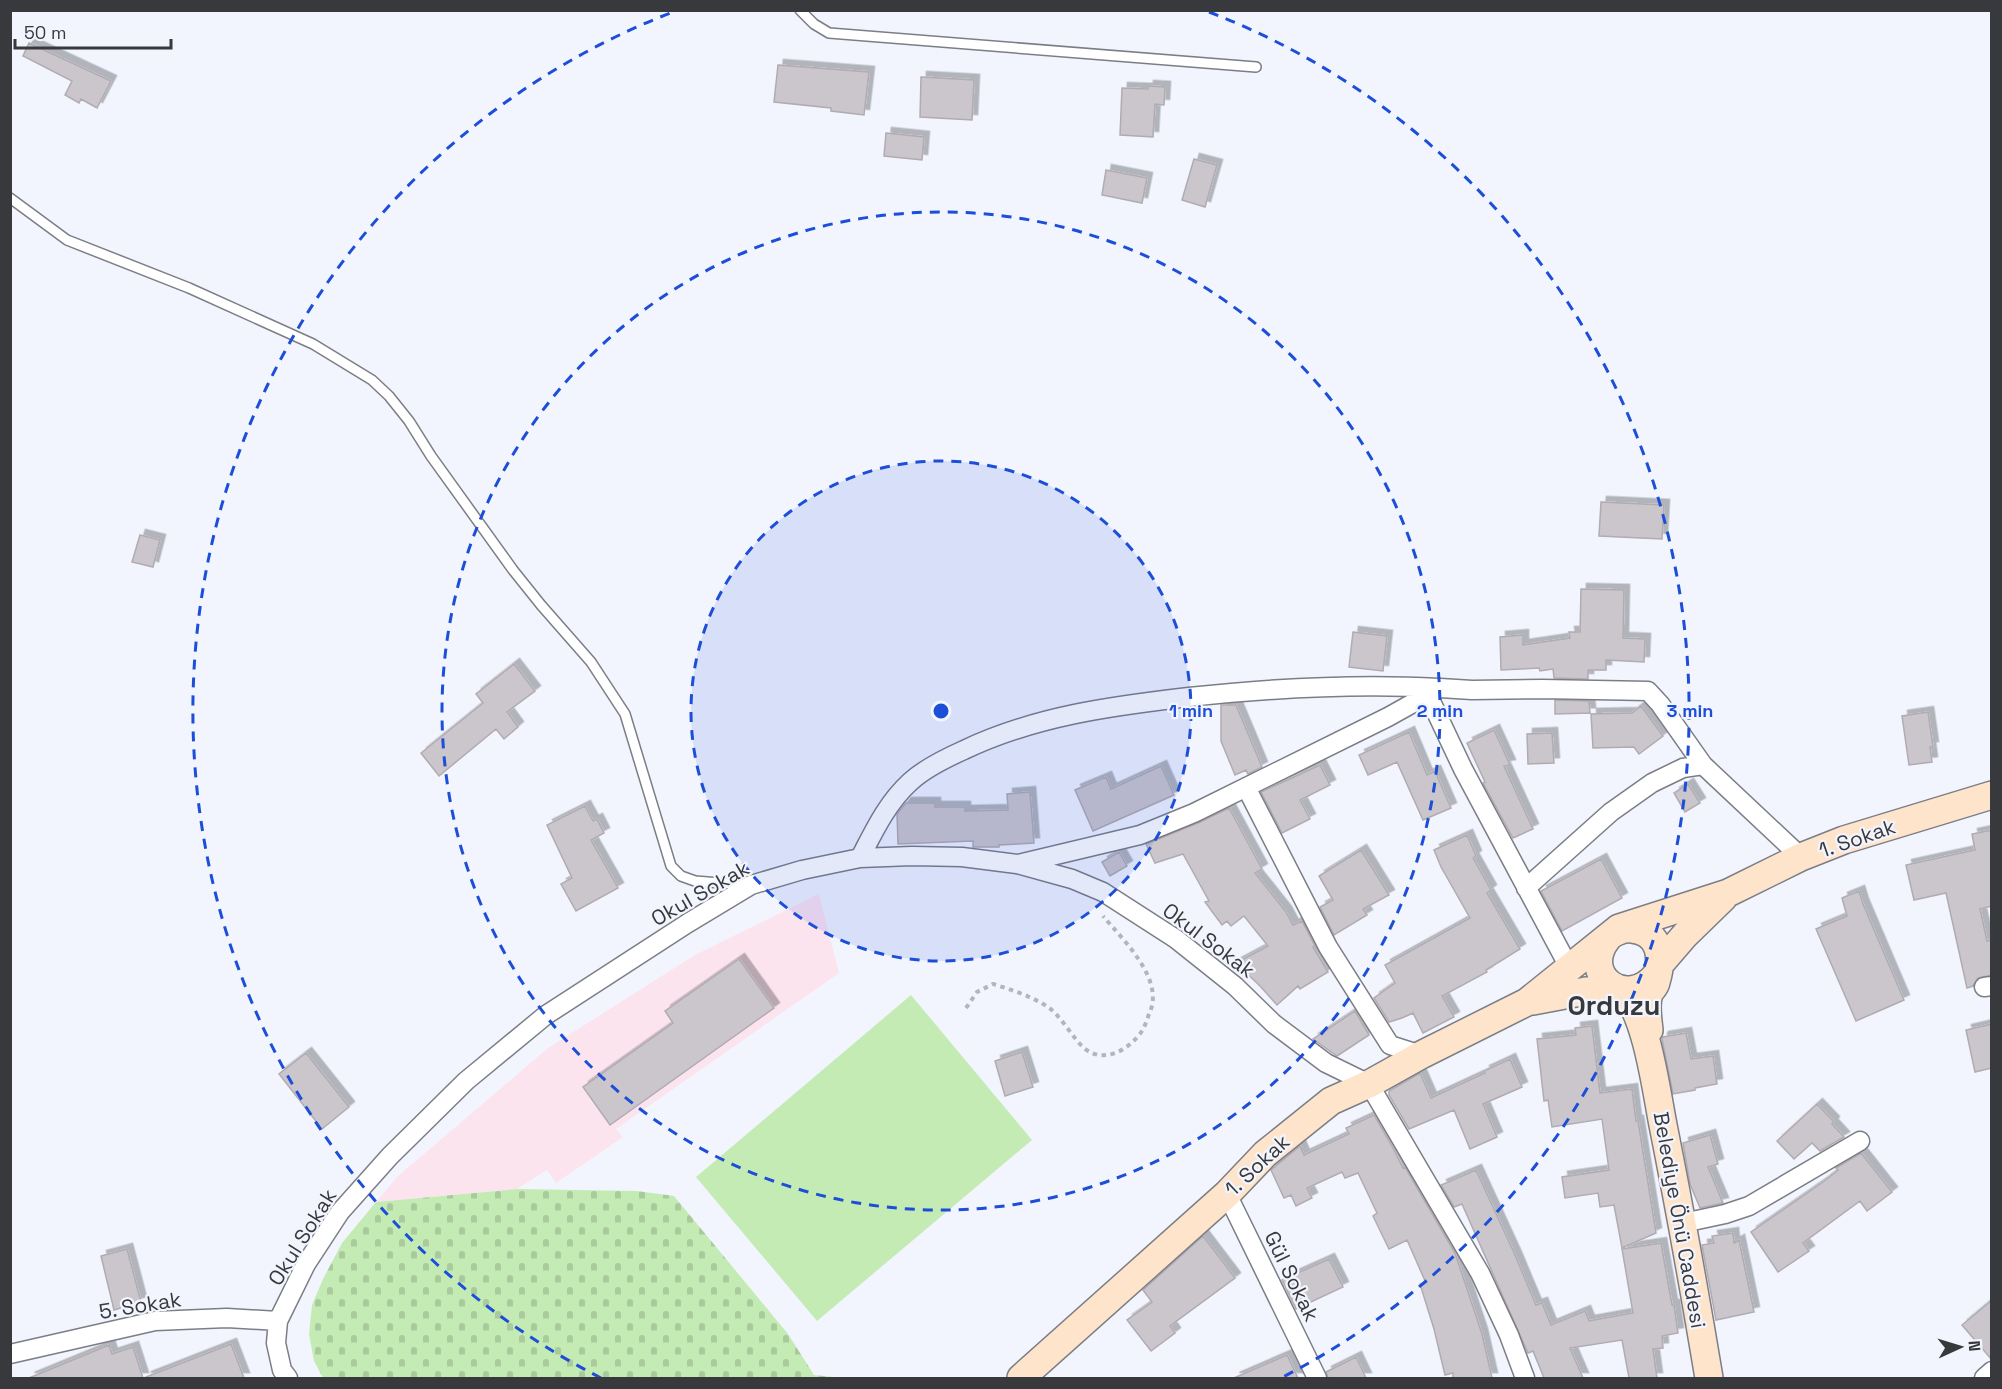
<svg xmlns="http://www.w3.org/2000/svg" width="2002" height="1389" font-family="'Space Grotesk',sans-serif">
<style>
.education{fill:#fce4ef}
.cemetery{fill:url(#cemetery-stones)}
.green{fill:#c4ebb4}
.building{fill:#cbc5cc;stroke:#b1abb2;stroke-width:1.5;filter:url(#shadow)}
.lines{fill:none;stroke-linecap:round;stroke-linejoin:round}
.lane-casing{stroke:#7c7e86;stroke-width:12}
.street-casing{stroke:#7c7e86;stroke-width:21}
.secondary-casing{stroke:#7c7e86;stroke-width:30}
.path{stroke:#b3b5bc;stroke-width:4;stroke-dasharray:4.5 4.5;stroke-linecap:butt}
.lane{stroke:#fff;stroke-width:9}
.street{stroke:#fff;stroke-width:18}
.secondary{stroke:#fde4ca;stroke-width:27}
.ring{fill:none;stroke:#1d4ed8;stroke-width:3;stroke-dasharray:10 8}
.labels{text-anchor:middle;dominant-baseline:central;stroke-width:4.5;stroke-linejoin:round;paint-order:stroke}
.street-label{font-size:21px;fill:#38393c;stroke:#f2f5fe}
.district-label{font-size:27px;font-weight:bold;fill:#38393c;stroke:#f2f5fe}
.centre{fill:#1d4ed8;stroke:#f2f5fe;stroke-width:3}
.ring-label{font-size:18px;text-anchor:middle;font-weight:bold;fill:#1d4ed8;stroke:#f2f5fe;stroke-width:4.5;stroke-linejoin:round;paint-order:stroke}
</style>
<defs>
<pattern id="cemetery-stones" width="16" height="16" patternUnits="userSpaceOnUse" patternTransform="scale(1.5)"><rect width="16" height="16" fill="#c4ebb4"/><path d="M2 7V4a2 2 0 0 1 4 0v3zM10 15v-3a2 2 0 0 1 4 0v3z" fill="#a9ca9c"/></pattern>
<filter id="shadow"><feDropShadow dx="5.5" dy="-5.5" stdDeviation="0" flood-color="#0004"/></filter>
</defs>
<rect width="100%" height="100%" fill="#f2f5fe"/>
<!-- education -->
<path class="education" d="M 819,894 L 839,973 L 616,1129 L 623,1137 L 556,1183 L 547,1170 L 517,1189 L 376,1202 L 398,1176 L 548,1048 L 695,955 Z"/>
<!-- cemetery -->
<path class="cemetery" d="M 517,1189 L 637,1191 L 674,1196 L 788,1334 L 814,1375 L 843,1378 L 323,1378 L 314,1361 L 309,1334 L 312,1305 L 323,1279 L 342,1243 L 376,1202 Z"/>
<!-- green -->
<path class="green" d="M 911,995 L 1032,1140 L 817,1321 L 696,1177 Z"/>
<!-- building -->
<path class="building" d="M 29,43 L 111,81 L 97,108 L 81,99 L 79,103 L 65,95 L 72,81 L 23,56 Z
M 778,65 L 869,72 L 864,115 L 831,111 L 831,108 L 774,102 Z
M 921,77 L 974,80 L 972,120 L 920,117 Z
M 1148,86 L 1165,87 L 1164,105 L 1155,104 L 1153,137 L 1120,135 L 1122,88 L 1148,89 Z
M 886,133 L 924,137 L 922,160 L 884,156 Z
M 1194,159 L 1217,165 L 1205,207 L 1182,200 Z
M 1106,170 L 1147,178 L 1142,203 L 1102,195 Z
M 1601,502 L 1664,505 L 1662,539 L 1599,536 Z
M 140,535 L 160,540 L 153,567 L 132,562 Z
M 1581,589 L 1624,590 L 1623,638 L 1645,639 L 1644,662 L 1606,660 L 1606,670 L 1588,670 L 1588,679 L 1554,678 L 1553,669 L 1540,671 L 1539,668 L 1501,670 L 1500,637 L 1523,635 L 1523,645 L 1570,638 L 1569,632 L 1580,632 Z
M 1353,632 L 1387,636 L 1383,671 L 1349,667 Z
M 514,664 L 535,691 L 507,712 L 518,727 L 504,739 L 496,729 L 439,776 L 421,753 L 483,703 L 476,694 Z
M 1555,700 L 1589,701 L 1590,713 L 1555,714 Z
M 1221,705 L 1236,705 L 1262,767 L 1248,774 L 1246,770 L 1235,775 L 1221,741 Z
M 1641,706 L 1663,736 L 1639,754 L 1634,747 L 1593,748 L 1591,714 L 1632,713 Z
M 1928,712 L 1933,747 L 1930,747 L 1932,762 L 1909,765 L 1902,716 Z
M 1494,730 L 1510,765 L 1504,766 L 1533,829 L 1513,838 L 1483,783 L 1485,782 L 1467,743 Z
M 1409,732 L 1427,775 L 1435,771 L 1451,808 L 1423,820 L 1397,762 L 1368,775 L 1359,755 Z
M 1552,733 L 1554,763 L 1528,764 L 1527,734 Z
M 1320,765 L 1330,785 L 1300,800 L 1310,819 L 1282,833 L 1261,792 Z
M 1161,766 L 1174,795 L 1093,831 L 1075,790 L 1106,777 L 1111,789 Z
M 1688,784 L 1700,803 L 1685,812 L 1674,793 Z
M 1030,792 L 1034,843 L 999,845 L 999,847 L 973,847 L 973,841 L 898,844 L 897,814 L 906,803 L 935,803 L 935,807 L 965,807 L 965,811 L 1008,810 L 1007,794 Z
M 585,806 L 593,821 L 597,819 L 604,833 L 591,840 L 618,888 L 576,911 L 561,884 L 572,878 L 547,825 Z
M 1229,808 L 1262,869 L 1255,873 L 1286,912 L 1293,925 L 1302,921 L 1315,946 L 1313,947 L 1328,972 L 1300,989 L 1298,986 L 1277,1005 L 1260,986 L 1236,963 L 1268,946 L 1244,916 L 1231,926 L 1227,921 L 1222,925 L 1205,902 L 1209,901 L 1183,854 L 1155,863 L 1146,844 L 1198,823 Z
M 1992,830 L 1992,906 L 1980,909 L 1987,941 L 1992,940 L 1992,975 L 1978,978 L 1973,986 L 1967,988 L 1946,893 L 1914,900 L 1906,865 L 1975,850 L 1972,834 Z
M 1467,835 L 1476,856 L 1473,858 L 1491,890 L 1487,893 L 1520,949 L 1486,970 L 1487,972 L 1442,996 L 1454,1017 L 1423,1033 L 1413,1013 L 1402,1018 L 1389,1022 L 1374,998 L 1395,983 L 1385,965 L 1470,918 L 1441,867 L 1434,850 Z
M 1361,850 L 1389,895 L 1363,909 L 1367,915 L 1334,935 L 1320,907 L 1333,900 L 1319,876 Z
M 1119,852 L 1127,866 L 1110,876 L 1102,862 Z
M 1601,859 L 1622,898 L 1562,931 L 1541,891 Z
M 1859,891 L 1863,904 L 1904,1000 L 1856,1021 L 1816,929 L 1847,916 L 1842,898 Z
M 739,959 L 774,1008 L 610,1125 L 583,1087 L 673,1023 L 665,1011 Z
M 1355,1011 L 1369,1035 L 1337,1056 L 1313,1039 Z
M 1992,1024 L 1992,1068 L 1975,1072 L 1966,1030 Z
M 1592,1026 L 1600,1093 L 1632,1089 L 1636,1121 L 1638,1121 L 1656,1233 L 1622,1248 L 1614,1205 L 1600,1207 L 1598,1193 L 1565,1198 L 1562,1177 L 1609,1170 L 1602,1119 L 1552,1127 L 1548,1100 L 1544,1101 L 1537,1039 L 1576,1035 L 1575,1028 Z
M 1686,1033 L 1691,1059 L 1713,1056 L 1717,1084 L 1695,1088 L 1695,1090 L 1673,1094 L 1662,1039 L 1663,1037 Z
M 1022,1052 L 1033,1087 L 1005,1096 L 995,1061 Z
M 306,1053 L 349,1107 L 322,1129 L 279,1074 Z
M 1510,1059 L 1522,1087 L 1483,1104 L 1497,1137 L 1470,1149 L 1454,1110 L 1409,1129 L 1389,1095 L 1389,1091 L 1420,1073 L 1431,1098 L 1485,1073 L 1484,1071 Z
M 1817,1104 L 1834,1122 L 1832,1124 L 1844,1137 L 1820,1151 L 1812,1143 L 1794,1159 L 1777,1141 Z
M 1374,1115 L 1393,1148 L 1403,1168 L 1405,1167 L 1455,1253 L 1482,1334 L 1492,1378 L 1453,1378 L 1453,1373 L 1445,1375 L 1434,1329 L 1420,1284 L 1426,1283 L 1407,1240 L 1389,1249 L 1373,1216 L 1377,1213 L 1358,1173 L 1345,1178 L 1342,1172 L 1307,1188 L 1312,1198 L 1296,1206 L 1291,1195 L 1284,1198 L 1271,1170 L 1300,1146 L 1304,1155 L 1349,1134 L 1346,1128 Z
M 1710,1135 L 1718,1164 L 1708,1167 L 1723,1203 L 1700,1208 L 1690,1184 L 1683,1143 Z
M 1861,1153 L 1892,1192 L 1867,1211 L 1860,1201 L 1803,1243 L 1809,1251 L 1778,1272 L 1751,1232 L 1823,1182 L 1838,1170 L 1836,1168 Z
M 1476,1170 L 1515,1255 L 1536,1305 L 1542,1303 L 1551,1325 L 1585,1311 L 1589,1321 L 1633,1313 L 1622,1249 L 1661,1243 L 1672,1305 L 1674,1305 L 1678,1333 L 1662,1336 L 1663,1348 L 1653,1349 L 1657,1378 L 1629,1378 L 1622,1340 L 1570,1348 L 1583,1378 L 1544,1378 L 1533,1351 L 1528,1353 L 1462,1204 L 1454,1207 L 1441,1185 Z
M 1733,1233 L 1734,1243 L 1739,1240 L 1754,1312 L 1716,1320 L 1702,1245 L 1714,1243 L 1712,1236 Z
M 1203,1236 L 1235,1278 L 1170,1326 L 1175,1333 L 1151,1351 L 1127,1320 L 1152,1302 L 1143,1290 Z
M 127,1249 L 141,1302 L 114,1310 L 101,1256 Z
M 1329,1259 L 1343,1287 L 1296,1309 L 1282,1280 Z
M 1992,1300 L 1992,1360 L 1962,1325 Z
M 231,1344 L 244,1378 L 146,1378 L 146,1377 Z
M 109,1345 L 112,1354 L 133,1347 L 143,1378 L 29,1378 Z
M 1287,1355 L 1298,1378 L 1234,1378 Z
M 1356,1357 L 1366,1378 L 1328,1378 L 1326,1372 Z"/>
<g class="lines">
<!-- lane casing -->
<g class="lane-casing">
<path id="lane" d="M 800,10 L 814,24 L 829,33 L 1256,67
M 10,198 L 67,240 L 189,288 L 313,344 L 372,380 L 389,396 L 409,421 L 431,456 L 513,570 L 541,605 L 591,662 L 625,714 L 671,866 L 681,876 L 695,881 L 746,885"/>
</g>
<!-- street casing -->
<g class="street-casing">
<path id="street" d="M 1428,695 L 1463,769 L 1570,969
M 1246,787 L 1328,947 L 1390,1045 L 1421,1055
M 860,858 C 874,831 887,803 910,782 C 925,768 946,758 964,750 C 1035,716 1112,706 1189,697 C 1273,688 1354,683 1439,688
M 1018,864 L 1140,835 L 1194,813 L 1388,717 L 1440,688 L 1472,690 L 1542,689 L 1648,691 L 1660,704 L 1703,765 L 1801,857
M 1526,888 L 1611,812 L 1652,783 L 1683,768 L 1703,765
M 1984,987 L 1992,986
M 1227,1194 L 1317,1378
M 1683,1223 L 1725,1214 L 1749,1206 L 1860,1141
M 10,1354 L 155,1321 L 227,1318 L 278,1321
M 288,1378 L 282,1370 L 276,1343 L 278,1321 L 306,1264 L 340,1212 L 390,1156 L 466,1081 L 546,1015 L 688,923 L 751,885 L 802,870 L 860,858 L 912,856 L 962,857 L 1017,864 L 1072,879 L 1103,892 L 1176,939 L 1235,986 L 1274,1024 L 1326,1063 L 1369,1084 L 1480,1273 L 1509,1335 L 1525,1378
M 1984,1378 L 1992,1371"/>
</g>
<!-- secondary casing -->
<g class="secondary-casing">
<path id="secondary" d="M 1660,964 L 1685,935 L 1723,898
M 1533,1001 L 1586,991 L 1623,990 C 1647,1017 1656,1089 1663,1125 C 1680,1210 1695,1294 1709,1378
M 1649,1030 C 1648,1020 1645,1004 1649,994 C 1651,989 1655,987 1656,982 C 1663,959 1662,932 1632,929 C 1624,928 1612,932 1607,939 C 1579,975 1627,1012 1657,974
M 1021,1378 L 1227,1194 L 1265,1154 L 1331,1101 L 1369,1084 L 1421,1055 L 1527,1002 L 1619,928 L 1728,893 L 1801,857 L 1844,840 L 1992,795"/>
</g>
<!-- path -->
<path class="path" d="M 966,1008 L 977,992 L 993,984 C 1012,990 1031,996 1048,1007 C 1062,1017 1071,1036 1084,1048 C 1104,1065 1130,1049 1142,1031 C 1145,1026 1147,1020 1149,1014 C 1166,980 1123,940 1103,916"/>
<!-- lane -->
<use href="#lane" class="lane"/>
<!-- street -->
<use href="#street" class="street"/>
<!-- secondary -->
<use href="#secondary" class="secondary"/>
</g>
<!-- distance rings -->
<circle cx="941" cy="711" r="250" fill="#1d4ed8" fill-opacity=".12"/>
<g class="ring">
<circle cx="941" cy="711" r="250"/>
<circle cx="941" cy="711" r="499"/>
<path d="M601 1378A749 749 0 0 1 673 12M1209 12A749 749 0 0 1 1281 1378"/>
</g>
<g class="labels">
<!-- street labels -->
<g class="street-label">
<text transform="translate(1857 838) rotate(-19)">1. Sokak</text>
<text transform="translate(700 893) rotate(-30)">Okul Sokak</text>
<text transform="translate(1209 940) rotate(37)">Okul Sokak</text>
<text transform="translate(1257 1165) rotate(-43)">1. Sokak</text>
<text transform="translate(1680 1220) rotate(80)">Belediye Önü Caddesi</text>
<text transform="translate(302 1237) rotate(-58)">Okul Sokak</text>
<text transform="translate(1292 1276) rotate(64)">Gül Sokak</text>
<text transform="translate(140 1305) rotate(-9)">5. Sokak</text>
</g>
<!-- district labels -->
<g class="district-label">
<text x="1614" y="1005">Orduzu</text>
</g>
</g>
<circle cx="941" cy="711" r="9" class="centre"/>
<g class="ring-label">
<text x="1191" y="717">1 min</text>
<text x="1440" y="717">2 min</text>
<text x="1690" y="717">3 min</text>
</g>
<!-- border -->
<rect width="2002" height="1389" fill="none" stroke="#38393c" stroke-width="24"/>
<!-- north arrow -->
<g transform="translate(1960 1347) rotate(86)" stroke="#f2f5fe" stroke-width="4.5" paint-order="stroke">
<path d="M0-4.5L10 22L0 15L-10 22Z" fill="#38393c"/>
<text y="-9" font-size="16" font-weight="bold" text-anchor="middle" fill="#38393c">N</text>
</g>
<!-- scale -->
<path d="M15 39v9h156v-9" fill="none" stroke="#38393c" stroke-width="3"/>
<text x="24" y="39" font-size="18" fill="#38393c" stroke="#f2f5fe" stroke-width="4.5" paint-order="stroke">50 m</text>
</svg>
